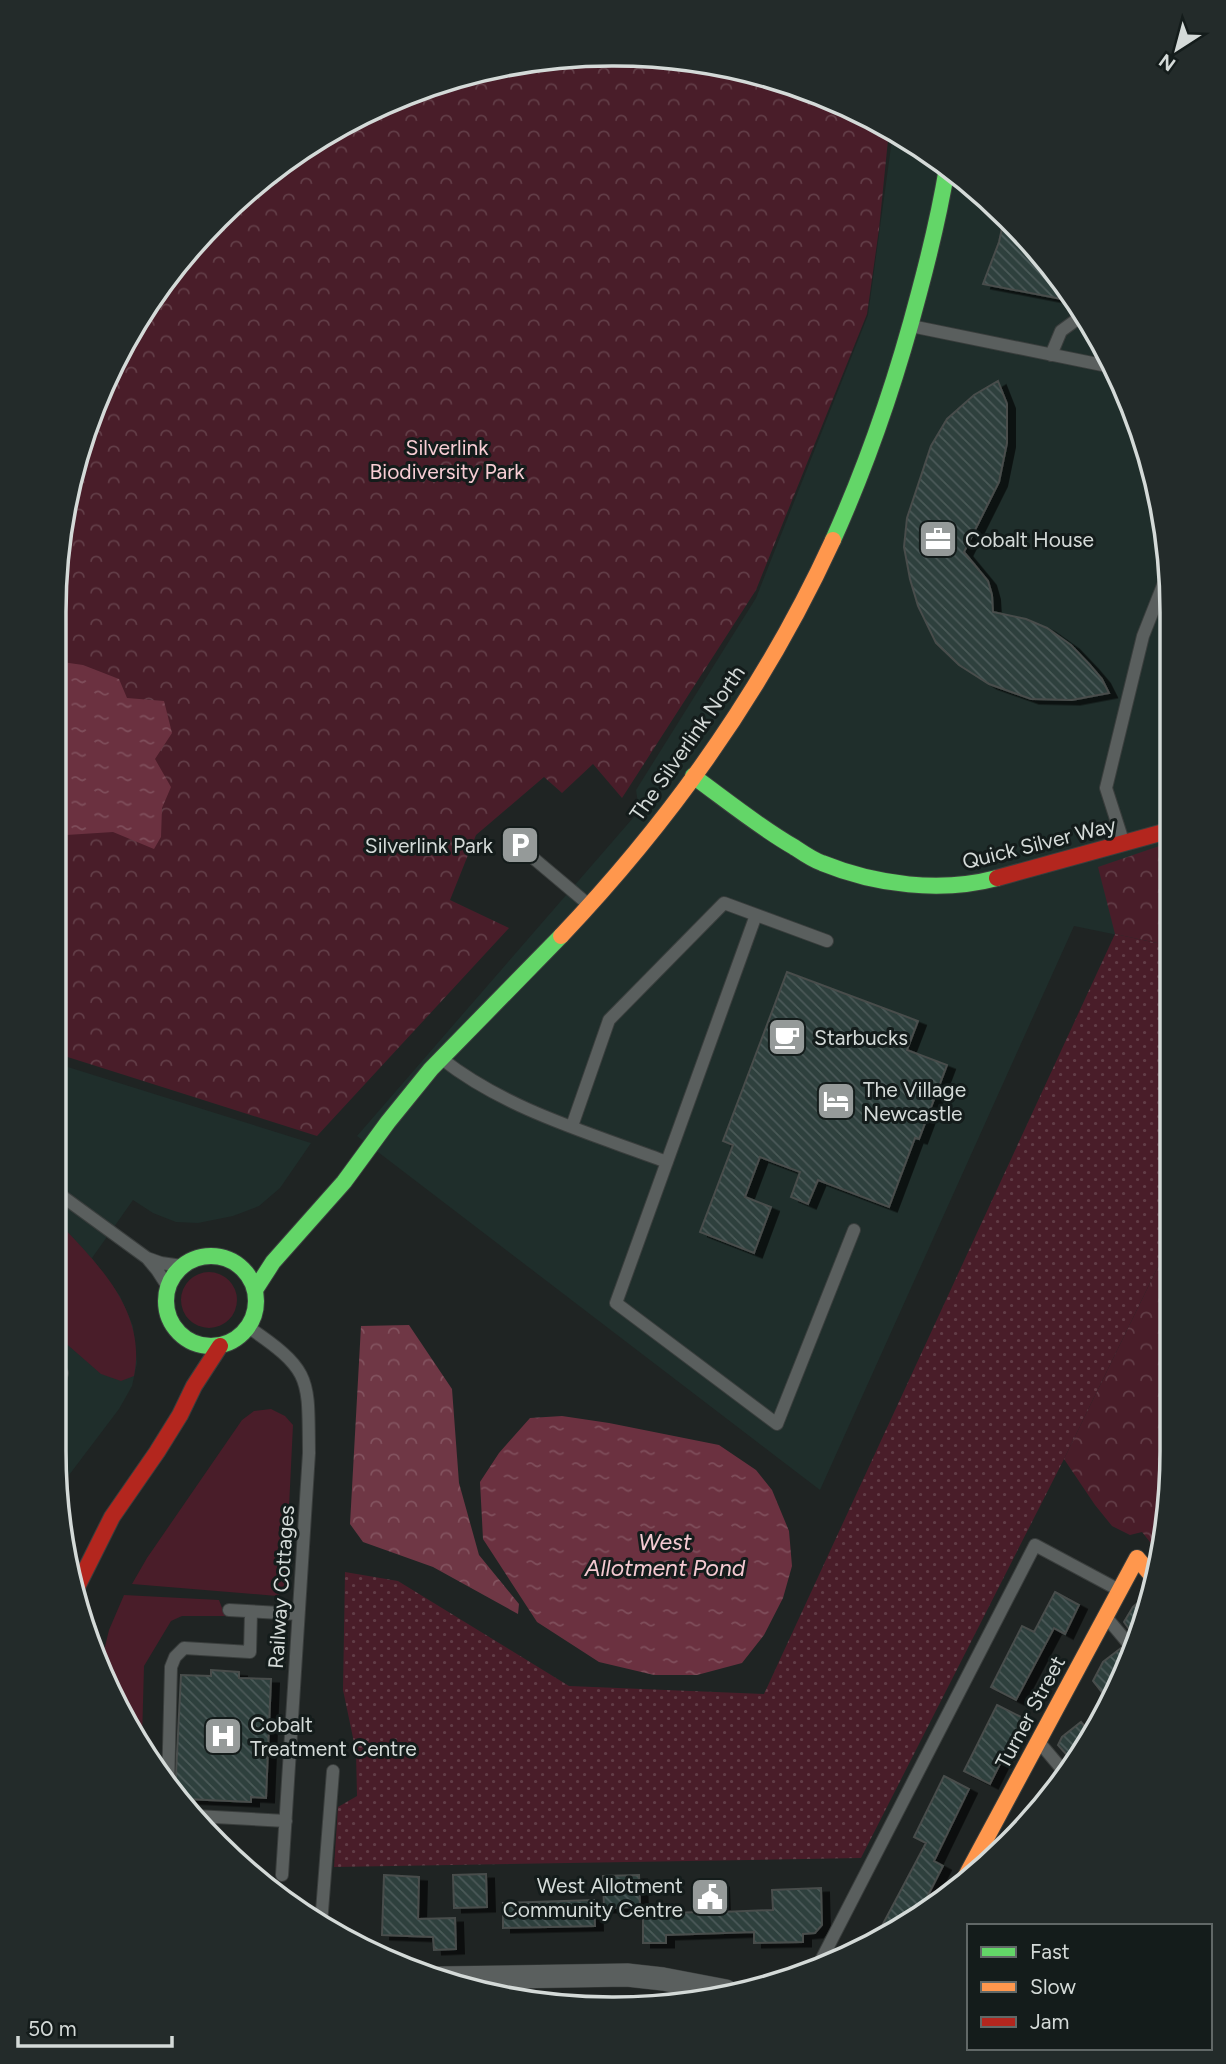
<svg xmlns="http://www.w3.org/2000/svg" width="1226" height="2064" font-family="Figtree,sans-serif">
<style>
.built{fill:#1f2e2b}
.grass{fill:#491d29}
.forest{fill:url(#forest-crowns)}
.park{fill:url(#park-crowns)}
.garden{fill:url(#garden-dots)}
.water{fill:url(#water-ripples)}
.building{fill:url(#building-back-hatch);stroke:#484d4c;stroke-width:2;filter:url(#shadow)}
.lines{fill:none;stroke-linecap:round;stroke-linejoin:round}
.lane-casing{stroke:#3a3e3d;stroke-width:14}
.street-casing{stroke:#3a3e3d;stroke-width:24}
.fast-casing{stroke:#3a3e3d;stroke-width:18}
.slow-casing{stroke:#3a3e3d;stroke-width:18}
.jam-casing{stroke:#3a3e3d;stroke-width:18}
.lane{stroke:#5a5f5e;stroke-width:12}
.street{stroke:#5a5f5e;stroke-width:23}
.fast{stroke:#63d668;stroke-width:16}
.slow{stroke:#ff974d;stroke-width:16}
.jam{stroke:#b3261e;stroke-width:16}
.labels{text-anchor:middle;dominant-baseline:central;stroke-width:6;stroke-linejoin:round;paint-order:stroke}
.park-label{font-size:21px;fill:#f7cdd4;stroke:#141c1b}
.poi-label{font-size:21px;fill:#d4dad8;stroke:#141c1b;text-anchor:start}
.street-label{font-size:21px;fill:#d4dad8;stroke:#141c1b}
.water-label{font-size:23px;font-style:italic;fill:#f5cad2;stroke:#141c1b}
.rim{fill:none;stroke:#d4dad8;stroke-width:3.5}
</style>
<defs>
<pattern id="forest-crowns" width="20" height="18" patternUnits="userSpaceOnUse" patternTransform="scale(1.75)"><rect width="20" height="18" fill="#6f3745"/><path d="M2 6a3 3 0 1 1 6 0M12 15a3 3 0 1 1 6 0" fill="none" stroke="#83535f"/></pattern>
<pattern id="park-crowns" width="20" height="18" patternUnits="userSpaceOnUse" patternTransform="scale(1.75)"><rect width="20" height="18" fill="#491d29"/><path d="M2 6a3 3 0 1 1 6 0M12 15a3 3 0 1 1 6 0" fill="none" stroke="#623d47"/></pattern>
<pattern id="garden-dots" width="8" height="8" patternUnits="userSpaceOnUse" patternTransform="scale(1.75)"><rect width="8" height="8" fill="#491d29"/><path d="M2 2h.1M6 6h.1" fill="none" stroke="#623d47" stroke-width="1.8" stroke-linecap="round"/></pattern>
<pattern id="water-ripples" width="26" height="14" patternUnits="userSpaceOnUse" patternTransform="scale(1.75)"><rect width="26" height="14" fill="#6b3140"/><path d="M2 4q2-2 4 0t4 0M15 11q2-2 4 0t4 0" fill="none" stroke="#7f4e5b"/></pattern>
<pattern id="building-back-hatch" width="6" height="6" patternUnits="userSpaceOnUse" patternTransform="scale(1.75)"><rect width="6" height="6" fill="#2e3f3d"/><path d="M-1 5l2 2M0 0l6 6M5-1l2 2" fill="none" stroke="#4b5a58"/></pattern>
<filter id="shadow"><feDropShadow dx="8" dy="4.5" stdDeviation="0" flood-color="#0009"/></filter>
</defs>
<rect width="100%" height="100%" fill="#1f2423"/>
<!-- built -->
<path class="built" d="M 893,132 L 923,148 L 1008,218 L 1097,333 L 1142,434 L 1171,576 L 1171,946 L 1074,926 L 820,1490 L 357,1136 L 639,811 L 636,790 L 756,598 L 868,315 Z
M 55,1063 L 311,1143 L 280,1188 L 259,1206 L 233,1216 L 198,1223 L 176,1222 L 153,1213 L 133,1200 L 92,1258 L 120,1296 L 133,1326 L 137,1363 L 132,1386 L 119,1409 L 60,1487 L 54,1451 Z"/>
<!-- grass -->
<path class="grass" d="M 55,1220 L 59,1223 C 99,1265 147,1312 134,1376 L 121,1381 L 101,1374 L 54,1333 Z
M181 1300a28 28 0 1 1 56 0a28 28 0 1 1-56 0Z
M 271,1409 L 285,1416 L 293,1425 L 285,1590 L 277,1596 L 132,1584 L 147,1558 L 242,1420 L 254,1411 Z
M 124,1595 L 219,1600 L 225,1616 L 182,1616 L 171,1621 L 144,1666 L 142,1739 L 101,1663 L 109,1630 Z"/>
<!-- forest -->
<path class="forest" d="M 409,1325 L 452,1389 L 459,1483 L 479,1555 L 519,1604 L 518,1614 L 433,1567 L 363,1542 L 350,1524 L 361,1326 Z"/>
<!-- park -->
<path class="park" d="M 613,54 L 722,65 L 826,97 L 889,130 L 879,229 L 867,314 L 756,590 L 622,798 L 593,764 L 562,793 L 544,777 L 476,835 L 450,900 L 509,928 L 317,1136 L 55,1053 L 55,576 L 84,433 L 148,303 L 218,218 L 302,149 L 399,97 L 504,65 Z
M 1171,842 L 1171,946 L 1115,934 L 1098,867 Z
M 1171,1240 L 1171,1488 L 1158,1552 L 1142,1532 L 1130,1535 L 1112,1526 L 1095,1505 L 1064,1459 Z"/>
<!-- garden -->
<path class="garden" d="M 1115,934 L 1171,946 L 1171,1240 L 1064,1459 L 861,1858 L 334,1867 L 338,1807 L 357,1796 L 356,1752 L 343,1690 L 345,1572 L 398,1581 L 569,1686 L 764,1694 Z"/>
<!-- water -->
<path class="water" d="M 55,661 L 83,665 L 119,679 L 127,698 L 164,701 L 172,733 L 155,759 L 171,787 L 162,808 L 161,837 L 154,849 L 113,832 L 66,835 L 57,814 L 65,796 L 55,787 Z
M 562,1416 L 609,1423 L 719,1445 L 756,1470 L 772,1490 L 789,1531 L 792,1566 L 783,1598 L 764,1635 L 742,1663 L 697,1675 L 654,1675 L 599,1662 L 537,1622 L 483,1539 L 480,1482 L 499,1453 L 530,1418 Z"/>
<!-- building -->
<path class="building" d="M 1005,215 L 1008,218 L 1072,301 L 983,284 L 999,242 Z
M 998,381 L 1007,404 L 1007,443 L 999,482 L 964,552 L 988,581 L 992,595 L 993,612 L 1026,619 L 1047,628 L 1071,645 L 1090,665 L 1102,679 L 1109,693 L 1072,700 L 1031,699 L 989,684 L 959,665 L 936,643 L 918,606 L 910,579 L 904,547 L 907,518 L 931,446 L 947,419 L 974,395 Z
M 787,972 L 918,1021 L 907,1050 L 947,1065 L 919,1139 L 915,1138 L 889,1207 L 818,1180 L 808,1204 L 791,1197 L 800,1172 L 760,1157 L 745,1197 L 771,1207 L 754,1253 L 700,1232 L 733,1145 L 723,1141 Z
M 1055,1592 L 1079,1605 L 1065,1634 L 1054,1628 L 1016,1700 L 991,1687 L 1022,1626 L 1034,1632 Z
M 1147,1595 L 1149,1595 L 1142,1630 L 1137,1640 L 1124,1622 L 1133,1607 Z
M 1121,1648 L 1129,1657 L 1108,1700 L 1093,1681 L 1103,1662 Z
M 211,1670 L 239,1672 L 239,1678 L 271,1679 L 266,1798 L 251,1797 L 251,1802 L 186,1799 L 186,1794 L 175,1794 L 181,1675 L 211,1676 Z
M 997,1705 L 1023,1718 L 990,1784 L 964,1771 Z
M 1081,1722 L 1091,1734 L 1075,1764 L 1058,1745 L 1062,1737 Z
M 944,1776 L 969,1789 L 934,1861 L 943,1866 L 918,1915 L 875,1939 L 926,1843 L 914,1837 Z
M 486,1874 L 487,1907 L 454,1908 L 453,1875 Z
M 384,1875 L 419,1877 L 418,1919 L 455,1918 L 456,1949 L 434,1950 L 433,1937 L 382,1935 Z
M 639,1875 L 640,1907 L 604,1908 L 603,1876 Z
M 698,1883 L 721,1883 L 722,1912 L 773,1910 L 772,1890 L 821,1888 L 822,1925 L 815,1933 L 803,1934 L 803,1942 L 754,1943 L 754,1932 L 666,1935 L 666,1943 L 643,1943 L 643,1914 L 699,1912 Z
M 594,1900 L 595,1926 L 503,1928 L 503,1903 Z"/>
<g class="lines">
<!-- lane casing -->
<g class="lane-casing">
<path id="lane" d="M 911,326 L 1112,367
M 1051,355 L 1061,331 L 1083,315
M 1123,841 L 1106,788 L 1143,636 L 1169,570
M 519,846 L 589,905
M 756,915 L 616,1303 L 777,1424 L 854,1230
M 442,1059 C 507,1110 590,1133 667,1162
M 572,1126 L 609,1020 L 724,903 L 827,941
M 55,1191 L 147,1258 L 157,1270 L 168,1287
M 147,1258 L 161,1263 L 182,1266
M 248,1327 C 313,1371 308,1378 309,1453 L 282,1875
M 54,1386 L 60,1380 L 62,1373 L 54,1361
M 229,1610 L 298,1614
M 1106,1617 L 1133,1649
M 1039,1742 L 1066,1774
M 168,1787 L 171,1667 L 175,1657 L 184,1648 L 250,1652 L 251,1612
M 196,1816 L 286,1821
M 321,1924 L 333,1771
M 816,1970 L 1035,1545 L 1119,1590"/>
</g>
<!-- street casing -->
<g class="street-casing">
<path id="street" d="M 441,1978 L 627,1975 L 663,1979 L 726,1991"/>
</g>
<!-- fast casing -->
<g class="fast-casing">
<path id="fast" d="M 833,540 C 869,460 897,377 919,293 C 930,252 940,210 947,168
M 693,776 C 726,800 759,827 794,847 C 803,853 813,860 822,863 C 876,885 941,893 997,878
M166 1301a45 45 0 1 1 90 0a45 45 0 1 1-90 0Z
M 255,1290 L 273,1262 L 344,1182 L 388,1122 L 431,1069 L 561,936"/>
</g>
<!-- slow casing -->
<g class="slow-casing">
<path id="slow" d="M 561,936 C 672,819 766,686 833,540
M 960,1887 L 1137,1558 L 1153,1577"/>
</g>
<!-- jam casing -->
<g class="jam-casing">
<path id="jam" d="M 997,878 L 1171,830
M 77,1587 L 112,1517 L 157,1452 L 180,1415 L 194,1386 L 220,1346"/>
</g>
<!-- lane -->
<use href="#lane" class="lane"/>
<!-- street -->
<use href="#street" class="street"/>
<!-- fast -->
<use href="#fast" class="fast"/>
<!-- slow -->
<use href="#slow" class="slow"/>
<!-- jam -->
<use href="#jam" class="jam"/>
</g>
<!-- icons -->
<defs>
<g id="office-square" transform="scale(2.0125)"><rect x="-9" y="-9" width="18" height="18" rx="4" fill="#959a99" stroke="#141c1b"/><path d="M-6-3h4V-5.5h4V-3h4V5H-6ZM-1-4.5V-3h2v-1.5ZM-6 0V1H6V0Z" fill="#fff"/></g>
<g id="parking-square" transform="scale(2.0125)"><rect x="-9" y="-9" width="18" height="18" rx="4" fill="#959a99" stroke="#141c1b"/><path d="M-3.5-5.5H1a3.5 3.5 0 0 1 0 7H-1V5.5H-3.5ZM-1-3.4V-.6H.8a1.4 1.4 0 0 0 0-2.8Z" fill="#fff"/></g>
<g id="cafe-square" transform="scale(2.0125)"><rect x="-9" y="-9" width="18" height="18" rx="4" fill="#959a99" stroke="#141c1b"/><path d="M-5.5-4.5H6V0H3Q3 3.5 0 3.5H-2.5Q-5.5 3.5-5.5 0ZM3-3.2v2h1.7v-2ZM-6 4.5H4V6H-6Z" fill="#fff"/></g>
<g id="hotel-square" transform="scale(2.0125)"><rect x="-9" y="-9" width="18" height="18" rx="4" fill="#959a99" stroke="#141c1b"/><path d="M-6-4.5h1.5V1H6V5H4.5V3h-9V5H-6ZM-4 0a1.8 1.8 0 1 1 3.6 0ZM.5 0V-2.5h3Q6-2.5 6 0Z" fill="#fff"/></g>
<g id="hospital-square" transform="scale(2.0125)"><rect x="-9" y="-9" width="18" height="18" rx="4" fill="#959a99" stroke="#141c1b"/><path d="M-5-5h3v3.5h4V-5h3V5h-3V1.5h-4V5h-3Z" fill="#fff"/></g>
<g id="civic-square" transform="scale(2.0125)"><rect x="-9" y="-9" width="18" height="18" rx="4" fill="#959a99" stroke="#141c1b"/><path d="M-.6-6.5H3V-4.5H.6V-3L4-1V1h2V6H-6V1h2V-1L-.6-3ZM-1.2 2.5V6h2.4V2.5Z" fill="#fff"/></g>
</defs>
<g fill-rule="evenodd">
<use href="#office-square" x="938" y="539"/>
<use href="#parking-square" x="520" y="845"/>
<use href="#cafe-square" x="787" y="1037"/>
<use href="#hotel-square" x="836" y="1101"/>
<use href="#hospital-square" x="223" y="1736"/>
<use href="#civic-square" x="710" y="1897"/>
</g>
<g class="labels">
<!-- park labels -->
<g class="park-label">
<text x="447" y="447">Silverlink<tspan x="447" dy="24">Biodiversity Park</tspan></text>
</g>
<!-- poi labels -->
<g class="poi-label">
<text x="965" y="539">Cobalt House</text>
<text x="493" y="845" text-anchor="end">Silverlink Park</text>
<text x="814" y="1037">Starbucks</text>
<text x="863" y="1089">The Village<tspan x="863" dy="24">Newcastle</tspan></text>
<text x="250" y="1724">Cobalt<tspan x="250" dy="24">Treatment Centre</tspan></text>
<text x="683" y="1885" text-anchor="end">West Allotment<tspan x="683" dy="24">Community Centre</tspan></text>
</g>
<!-- street labels -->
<g class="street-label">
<text transform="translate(687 743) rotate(-55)">The Silverlink North</text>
<text transform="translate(1039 843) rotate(-14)">Quick Silver Way</text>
<text transform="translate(281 1587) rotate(-86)">Railway Cottages</text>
<text transform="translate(1030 1712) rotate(-62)">Turner Street</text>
</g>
<!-- water labels -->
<g class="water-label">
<text x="665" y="1542">West<tspan x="665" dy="26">Allotment Pond</tspan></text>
</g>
</g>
<!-- crop -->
<path d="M0 0H1226V2064H0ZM612 66H614A546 546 0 0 1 1160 612V1451A546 546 0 0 1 614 1997H612A546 546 0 0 1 66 1451V612A546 546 0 0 1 612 66Z" fill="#232b2a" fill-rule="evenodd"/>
<path class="rim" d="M612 66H614A546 546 0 0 1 1160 612V1451A546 546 0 0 1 614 1997H612A546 546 0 0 1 66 1451V612A546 546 0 0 1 612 66Z"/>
<!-- legend -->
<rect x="967" y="1924" width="245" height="126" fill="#141c1b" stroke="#616867" stroke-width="2"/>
<rect x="981" y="1947" width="35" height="10" fill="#63d668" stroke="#616867" stroke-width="2"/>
<text x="1030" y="1959" font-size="21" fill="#d4dad8">Fast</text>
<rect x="981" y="1982" width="35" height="10" fill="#ff974d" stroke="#616867" stroke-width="2"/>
<text x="1030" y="1994" font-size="21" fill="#d4dad8">Slow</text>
<rect x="981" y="2017" width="35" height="10" fill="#b3261e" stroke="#616867" stroke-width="2"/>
<text x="1030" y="2029" font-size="21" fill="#d4dad8">Jam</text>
<!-- north arrow -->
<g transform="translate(1177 49) rotate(216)" stroke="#141c1b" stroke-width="5" paint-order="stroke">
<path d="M0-5L12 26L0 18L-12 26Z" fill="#d4dad8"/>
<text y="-10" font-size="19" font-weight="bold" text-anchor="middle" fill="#d4dad8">N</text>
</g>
<!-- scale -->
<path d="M18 2036v10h154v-10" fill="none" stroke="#d4dad8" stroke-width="3.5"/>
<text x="28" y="2036" font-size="21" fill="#d4dad8" stroke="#141c1b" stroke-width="5" paint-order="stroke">50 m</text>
</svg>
